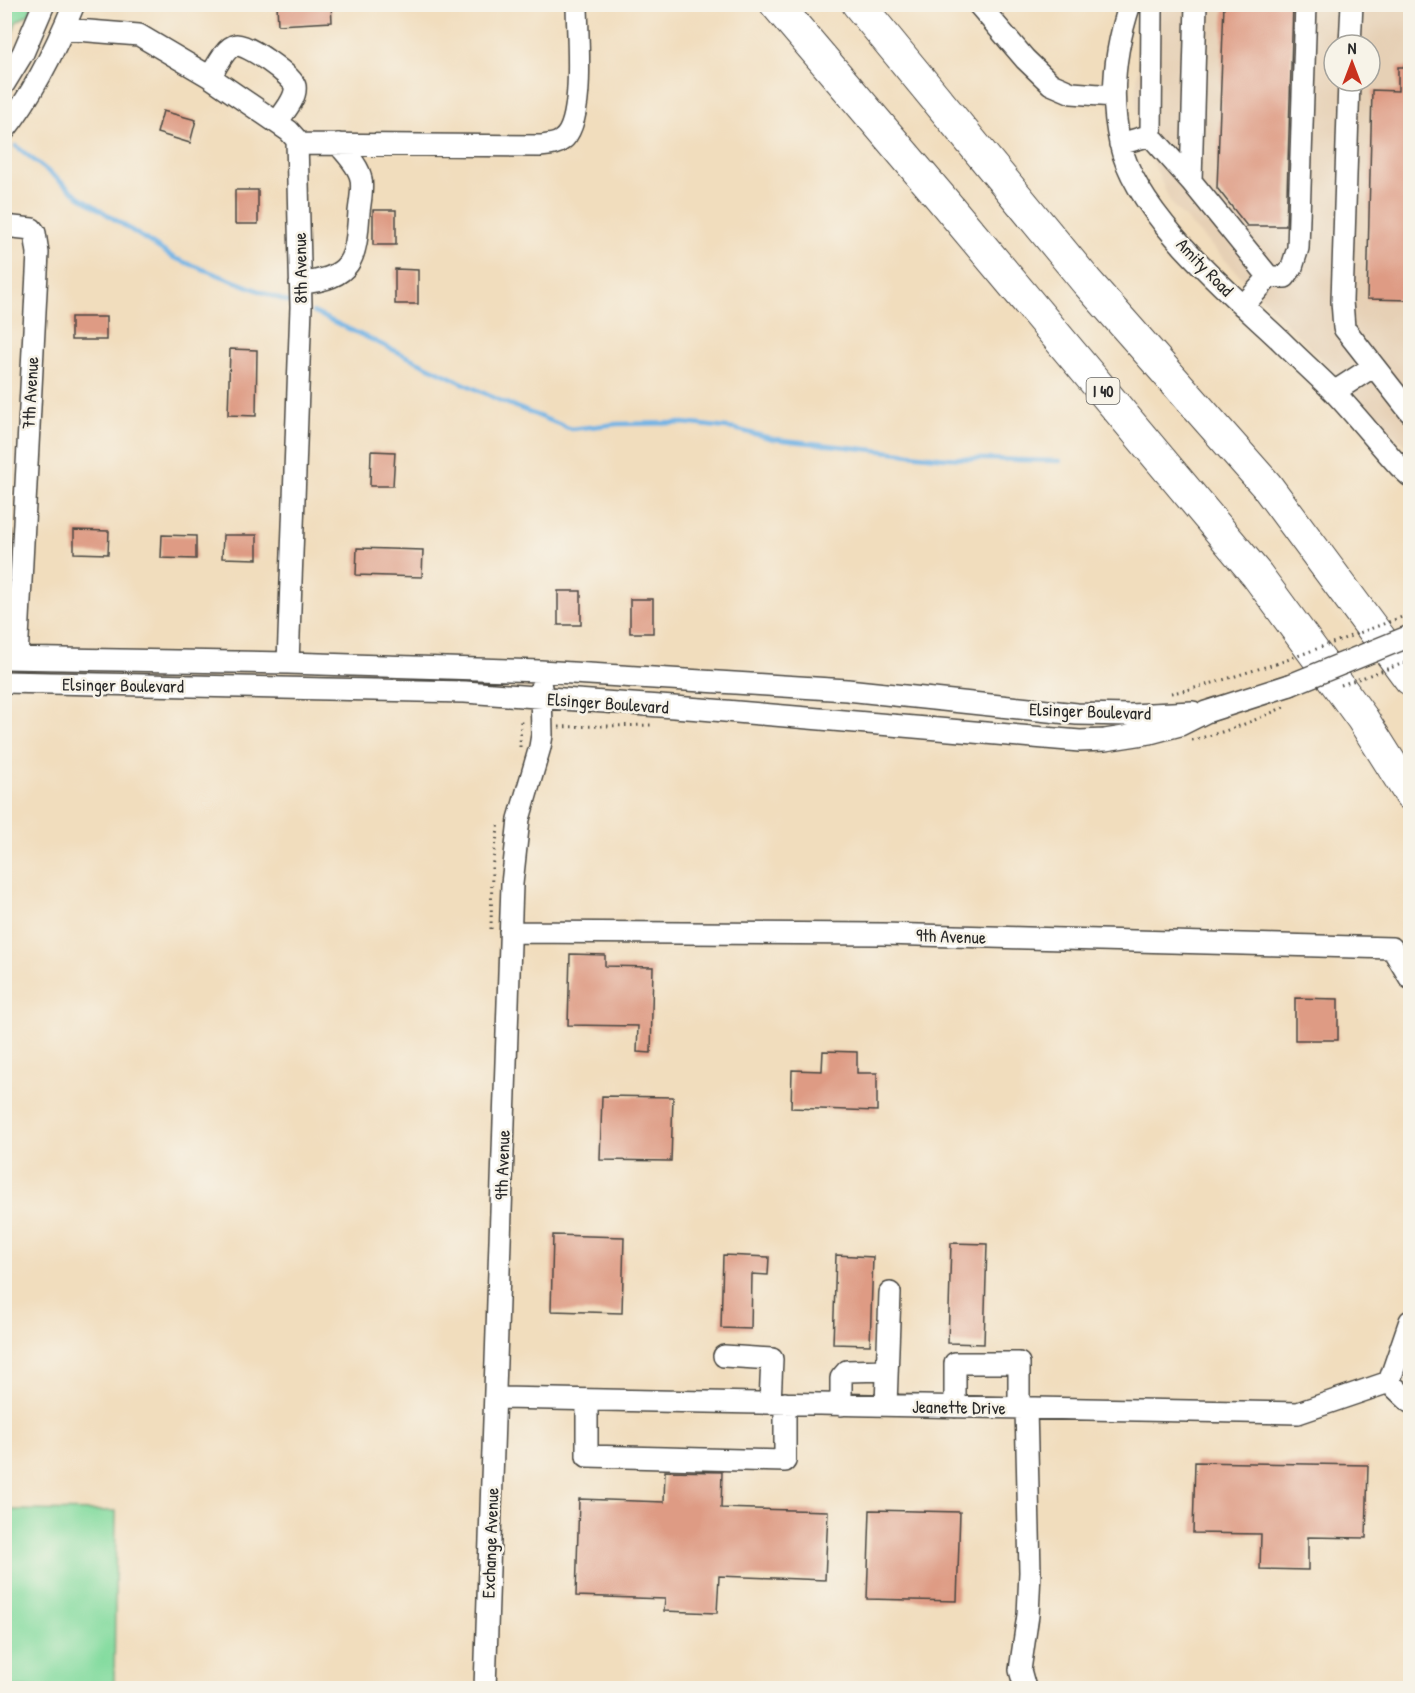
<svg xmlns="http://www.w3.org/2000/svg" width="1415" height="1693" font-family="'Patrick Hand',sans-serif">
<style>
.built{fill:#e6d0b5;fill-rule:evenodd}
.green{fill:#83db9f;stroke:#578365;stroke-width:1.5}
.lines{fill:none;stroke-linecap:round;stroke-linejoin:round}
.stream{stroke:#70b2e5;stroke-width:4.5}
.building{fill:#de9b84}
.minor-casing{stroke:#494641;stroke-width:24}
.highway-casing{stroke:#494641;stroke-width:34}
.path{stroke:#494641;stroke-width:3;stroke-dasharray:1.5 4.5;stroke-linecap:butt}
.minor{stroke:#fff;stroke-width:21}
.highway{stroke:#fff;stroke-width:32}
.minor-bridge-casing{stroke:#494641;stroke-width:24;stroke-linecap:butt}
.path-bridge{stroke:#494641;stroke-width:3;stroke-dasharray:1.5 4.5;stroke-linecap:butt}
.minor-bridge{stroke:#fff;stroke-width:21}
.labels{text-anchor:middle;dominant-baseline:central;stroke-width:5;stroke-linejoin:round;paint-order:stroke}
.shield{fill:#f7f3e8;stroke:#686764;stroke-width:1.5}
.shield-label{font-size:16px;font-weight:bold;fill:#2b2b2b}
.street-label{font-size:18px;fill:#2b2b2b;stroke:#f7f3e8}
</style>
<rect width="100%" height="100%" fill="#f7f3e8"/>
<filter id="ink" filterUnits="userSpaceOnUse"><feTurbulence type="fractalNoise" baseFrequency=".0167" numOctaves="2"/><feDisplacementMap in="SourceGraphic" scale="12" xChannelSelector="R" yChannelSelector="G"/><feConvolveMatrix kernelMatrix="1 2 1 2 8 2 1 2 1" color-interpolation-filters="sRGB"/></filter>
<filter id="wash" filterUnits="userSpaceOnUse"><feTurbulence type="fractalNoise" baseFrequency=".008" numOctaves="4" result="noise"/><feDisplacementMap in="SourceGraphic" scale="24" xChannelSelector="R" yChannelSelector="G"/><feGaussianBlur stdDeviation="1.35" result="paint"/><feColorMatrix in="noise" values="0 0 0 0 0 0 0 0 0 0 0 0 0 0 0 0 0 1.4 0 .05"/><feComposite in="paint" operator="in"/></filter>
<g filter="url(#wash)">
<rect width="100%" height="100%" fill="#f1ddbd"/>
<!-- built -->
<path class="built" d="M 1152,5 L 1410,5 L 1410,448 L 1395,436 L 1171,204 L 1138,128 L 1136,94 L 1141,36 ZM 1334,45 L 1370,45 L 1370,81 L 1334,81 Z"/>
<!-- green -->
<path class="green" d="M 5,5 L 33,5 L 29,14 L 16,22 L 5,54 Z
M 5,1510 L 116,1511 L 114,1688 L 5,1688 Z"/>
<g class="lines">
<!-- stream -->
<path class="stream" d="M 16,146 L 79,196 L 174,258 L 288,302
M 313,312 L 501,401 L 571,429 L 617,424 L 684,423 L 735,429 L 774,439 L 946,458 L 1060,461"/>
</g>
<g id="blocks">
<!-- building -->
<path class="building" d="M 277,4 L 331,4 L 332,22 L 278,25 Z
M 1224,4 L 1293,4 L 1286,226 L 1247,226 L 1217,188 Z
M 1398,67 L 1410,67 L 1410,300 L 1367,299 L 1372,90 L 1398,91 Z
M 163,111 L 196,120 L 190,143 L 157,133 Z
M 235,190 L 258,190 L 258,224 L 235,224 Z
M 373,210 L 396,210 L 396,245 L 373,245 Z
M 395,269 L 418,270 L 418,304 L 395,304 Z
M 71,317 L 106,317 L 106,340 L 71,340 Z
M 230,349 L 257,350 L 256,416 L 228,415 Z
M 371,451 L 395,452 L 393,486 L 370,486 Z
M 74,530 L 109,531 L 108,554 L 74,553 Z
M 162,535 L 196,536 L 196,559 L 161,558 Z
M 223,535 L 257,535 L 257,559 L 222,558 Z
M 357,548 L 423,550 L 422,577 L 356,575 Z
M 558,591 L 581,591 L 581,625 L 558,625 Z
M 630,599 L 653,599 L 653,633 L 630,633 Z
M 570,954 L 605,955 L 605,966 L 653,967 L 651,1053 L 637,1052 L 638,1026 L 568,1025 Z
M 1295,998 L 1338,999 L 1338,1040 L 1295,1040 Z
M 823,1051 L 857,1052 L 857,1073 L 877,1073 L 877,1111 L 791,1108 L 792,1070 L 822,1071 Z
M 602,1096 L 673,1097 L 671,1161 L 600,1160 Z
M 553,1235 L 624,1237 L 622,1313 L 551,1311 Z
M 951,1243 L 987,1244 L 984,1344 L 948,1343 Z
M 723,1255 L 769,1257 L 768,1275 L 752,1274 L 751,1329 L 721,1328 Z
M 836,1255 L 873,1257 L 870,1345 L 833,1344 Z
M 1195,1462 L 1368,1465 L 1366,1538 L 1308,1537 L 1308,1570 L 1260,1569 L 1261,1534 L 1193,1533 Z
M 665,1471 L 722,1472 L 721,1508 L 828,1511 L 825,1580 L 719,1576 L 717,1613 L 664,1611 L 665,1599 L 576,1596 L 579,1499 L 664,1502 Z
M 870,1510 L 960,1512 L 957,1601 L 867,1599 Z"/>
</g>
</g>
<g filter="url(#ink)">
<use href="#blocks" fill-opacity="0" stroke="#494641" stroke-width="1.5"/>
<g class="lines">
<!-- minor casing -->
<g class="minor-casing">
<path id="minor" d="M 978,4 L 1025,59 L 1051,84 L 1072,93 L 1114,96
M 1130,4 C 1115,49 1109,96 1120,143 C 1136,215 1228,291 1281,341 C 1298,358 1316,374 1333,391 C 1356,415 1377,442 1399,466 L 1410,476
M 1196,4 L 1191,181 L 1269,277 L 1285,277 L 1292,267 L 1298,248 L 1306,4
M 64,29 L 139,35 L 210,77 L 289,131 L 297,140 L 301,307 L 288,663
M 1350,45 L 1352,4
M 210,77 C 216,68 225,47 236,45 C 246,43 293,76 295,86 C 297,98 284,112 277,122
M 1349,81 L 1342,301 L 1344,328 L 1410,412
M 4,84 L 23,53 L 44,4
M 4,131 C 34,93 56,48 74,4
M 1150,135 L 1191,181
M 297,144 L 540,146 C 548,145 556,145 562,140 C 586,123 577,33 577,4
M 1120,144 L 1151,135 L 1152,10
M 4,226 L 32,229 L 35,233 L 38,253 L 17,658
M 300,283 C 353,279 356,259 359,212 C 360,202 363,189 361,179 C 359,166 346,154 338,144
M 1243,306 L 1269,277
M 1334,392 L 1374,366
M 4,658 L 288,663 L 540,671 L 847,690 L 1077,714 L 1130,715 L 1193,712
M 4,682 L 465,692 L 701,709 L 1080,741 L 1105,740 L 1150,733 L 1180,725 L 1206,712 L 1290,685
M 510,932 L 883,934 L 1392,948 L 1410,978
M 724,1356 L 772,1359 L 770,1403
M 1389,1382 L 1410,1321
M 495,1398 L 1298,1413 L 1389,1382 L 1410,1402
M 587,1400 L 587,1456 L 785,1461 L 785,1403
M 841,1405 L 841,1378 L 847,1371 L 887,1370
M 886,1405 L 890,1293
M 955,1407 L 955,1363 L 1019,1363 L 1019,1408
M 485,1688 L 512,884 L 519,819 L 540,747 L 542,735 L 541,687
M 1025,1688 L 1020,1670 L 1028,1615 L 1030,1572 L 1026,1408"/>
</g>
<!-- highway casing -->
<g class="highway-casing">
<path id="highway" d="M 776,4 L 941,198 L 1257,575 L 1362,718 L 1410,794
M 858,4 L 1086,281 L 1266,485 L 1410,679"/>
</g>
<!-- path -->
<path class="path" d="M 1171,693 C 1207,687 1241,673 1276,664
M 559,727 L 651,725
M 1192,740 C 1224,733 1254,721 1284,707
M 520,747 L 521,719
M 491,929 L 492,867 L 499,823"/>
<!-- minor -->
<use href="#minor" class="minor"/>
<!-- highway -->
<use href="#highway" class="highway"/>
<!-- minor-bridge casing -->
<g class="minor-bridge-casing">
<path id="minor-bridge" d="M 1290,685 L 1410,636"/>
</g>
<!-- path-bridge -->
<path class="path-bridge" d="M 1276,664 L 1410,614
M 1341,685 L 1410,661"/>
<!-- minor-bridge -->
<use href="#minor-bridge" class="minor-bridge"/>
</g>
</g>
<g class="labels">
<!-- shield labels -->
<rect class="shield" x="1086.5" y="378" width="33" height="26" rx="4.5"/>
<g class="shield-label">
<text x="1103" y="391">I 40</text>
</g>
<!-- street labels -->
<g class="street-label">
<text transform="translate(1205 267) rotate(46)">Amity Road</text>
<text transform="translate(300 268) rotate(-91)">8th Avenue</text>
<text transform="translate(30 393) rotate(-87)">7th Avenue</text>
<text transform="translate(123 685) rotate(1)">Elsinger Boulevard</text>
<text transform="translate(608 703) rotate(4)">Elsinger Boulevard</text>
<text transform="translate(1090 711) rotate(2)">Elsinger Boulevard</text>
<text transform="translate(951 936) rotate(2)">9th Avenue</text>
<text transform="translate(502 1165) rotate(-88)">9th Avenue</text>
<text transform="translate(959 1407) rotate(1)">Jeanette Drive</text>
<text transform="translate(490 1543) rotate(-88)">Exchange Avenue</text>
</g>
</g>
<!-- margin -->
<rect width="1415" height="1693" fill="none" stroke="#f7f3e8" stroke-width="24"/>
<!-- north arrow -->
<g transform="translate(1352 63)"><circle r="28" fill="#f7f3e8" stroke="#a5a39c" stroke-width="1.5"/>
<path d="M0-4.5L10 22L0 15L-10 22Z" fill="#c8321e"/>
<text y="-9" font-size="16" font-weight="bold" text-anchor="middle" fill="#2b2b2b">N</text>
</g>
</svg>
